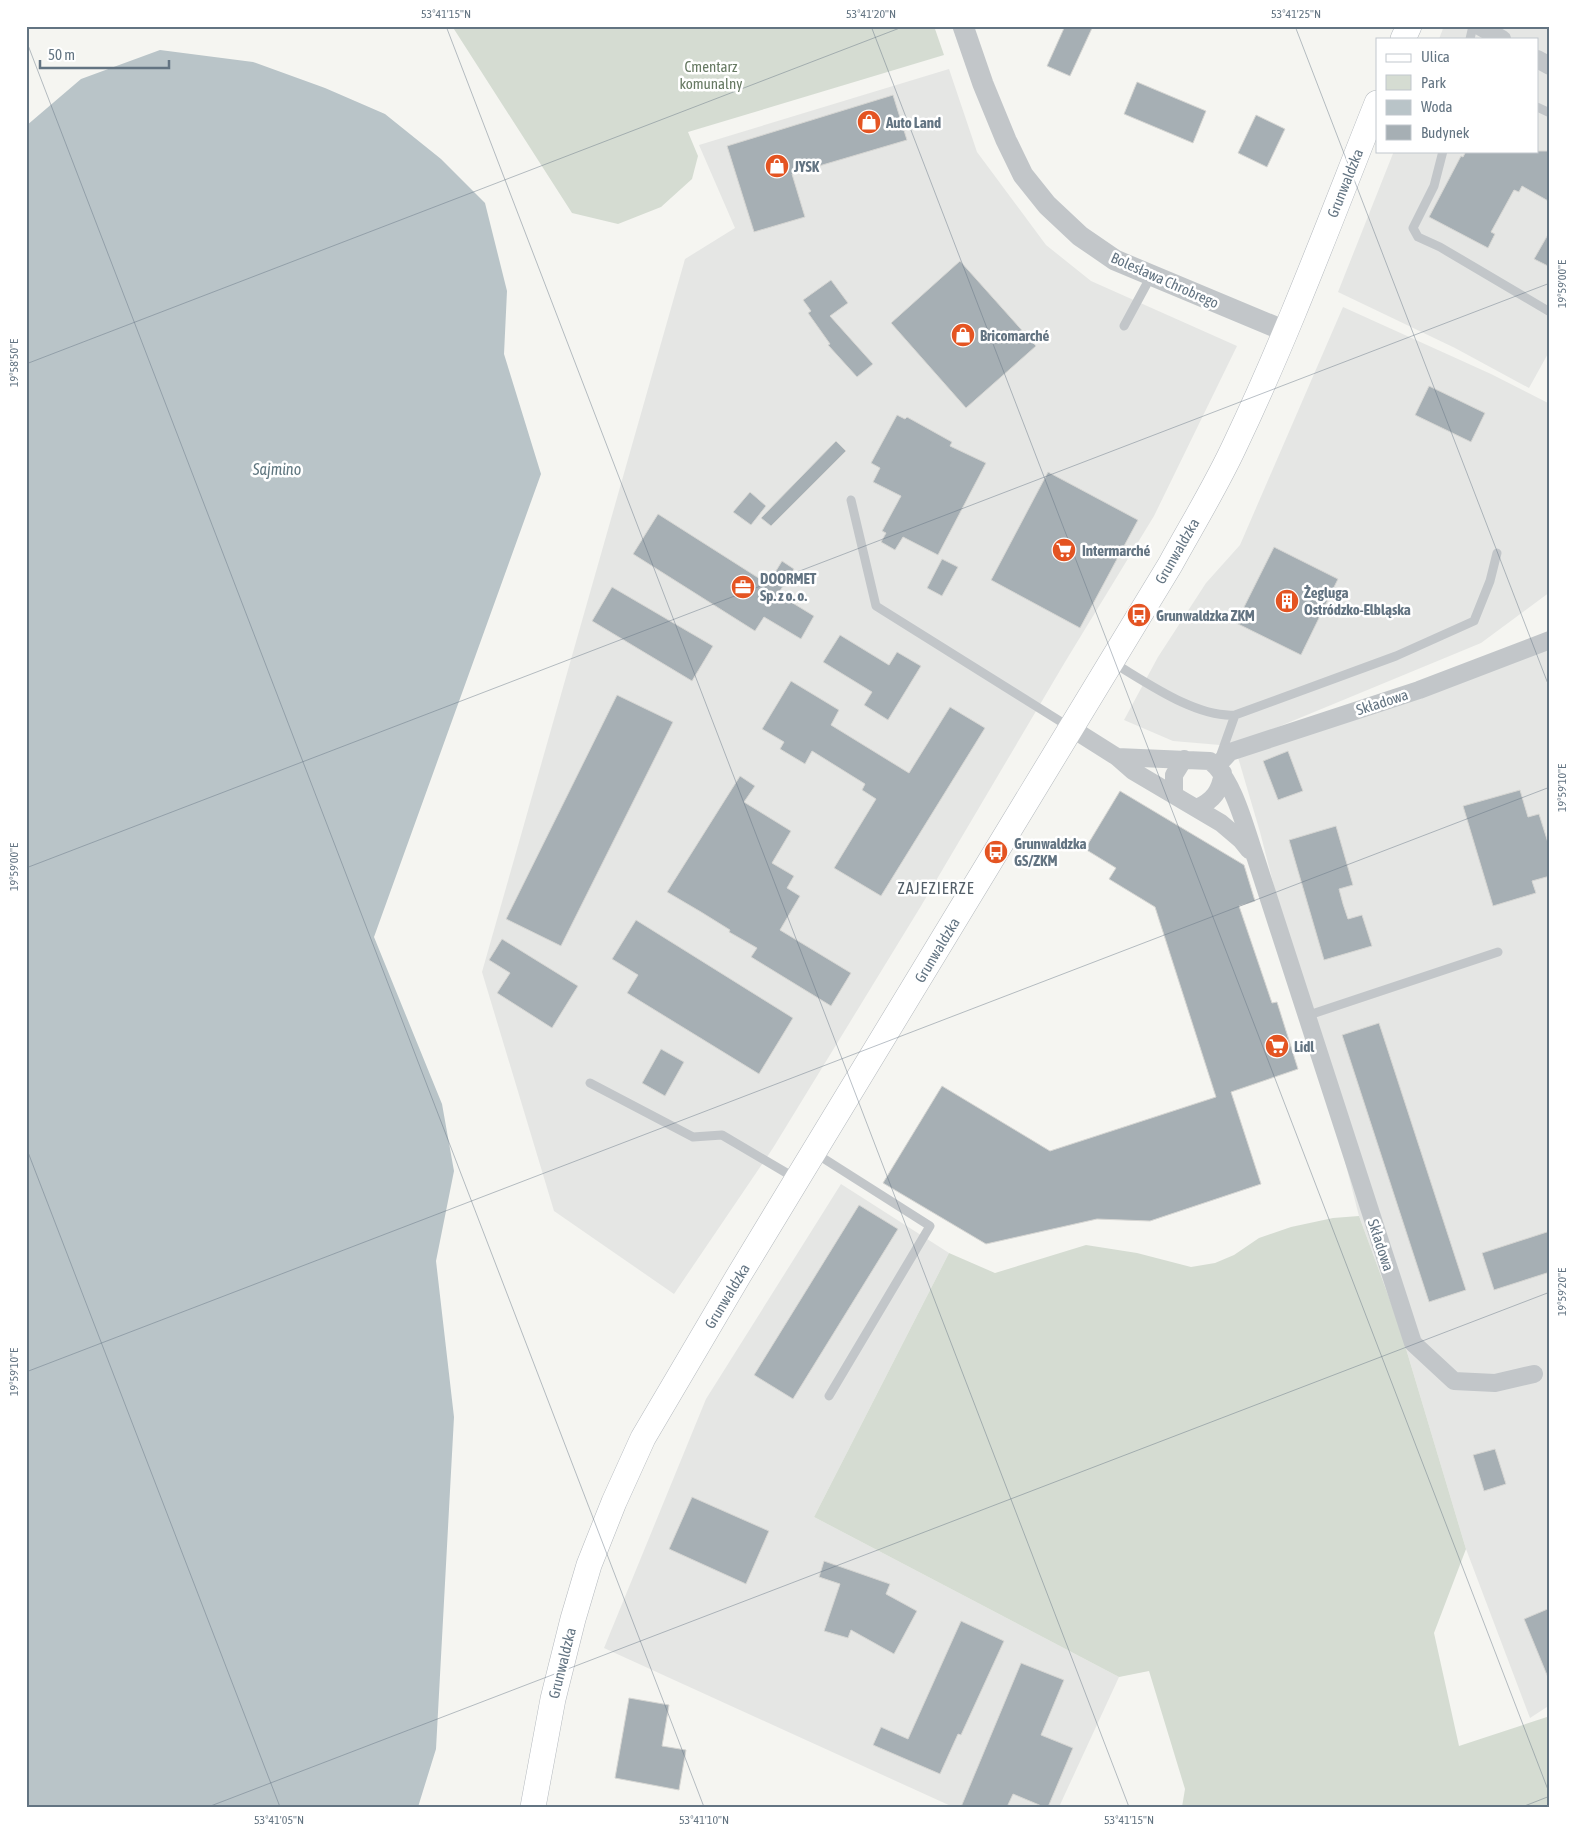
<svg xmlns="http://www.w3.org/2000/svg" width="1576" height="1833" font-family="'Asap Condensed',sans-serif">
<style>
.built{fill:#e5e6e4}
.green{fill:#d5dcd2}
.water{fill:#b9c4c8}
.building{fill:#a6afb4;stroke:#d6d6d3}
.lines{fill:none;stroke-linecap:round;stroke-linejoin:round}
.secondary-casing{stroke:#b4b9be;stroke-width:26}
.service{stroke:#c2c6c9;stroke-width:9}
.minor{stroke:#c2c6c9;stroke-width:18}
.tertiary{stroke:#c2c6c9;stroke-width:21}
.secondary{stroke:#fff;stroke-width:25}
.ticks{fill:none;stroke:#637482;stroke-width:1;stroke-opacity:0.45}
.labels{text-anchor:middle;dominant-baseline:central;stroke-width:5;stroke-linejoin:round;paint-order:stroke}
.park-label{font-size:15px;fill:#667962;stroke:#fff}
.poi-label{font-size:15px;font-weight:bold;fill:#637482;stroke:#fff;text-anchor:start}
.street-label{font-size:15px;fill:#637482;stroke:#fff}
.water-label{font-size:16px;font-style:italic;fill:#5f767f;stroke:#fff}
.neighbourhood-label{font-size:16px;letter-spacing:1px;fill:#515d67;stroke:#fff}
.neatline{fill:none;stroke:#637482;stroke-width:2}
.ticks-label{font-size:12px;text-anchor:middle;fill:#637482}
</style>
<rect width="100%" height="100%" fill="#f5f5f1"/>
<!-- built -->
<path class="built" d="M 1444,26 L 1550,26 L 1550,350 L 1529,388 L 1455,348 L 1338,292 L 1394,151 L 1537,151 L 1537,39 L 1439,39 Z
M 949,69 L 977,152 L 1046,245 L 1091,281 L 1237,346 L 1154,516 L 1065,662 L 921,906 L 773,1148 L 674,1294 L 554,1211 L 482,972 L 685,259 L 735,228 L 699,145 Z
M 1343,307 L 1491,374 L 1550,404 L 1550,592 L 1481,643 L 1232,746 L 1173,741 L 1124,720 L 1158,657 L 1206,583 L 1240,545 Z
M 1550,649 L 1550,1705 L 1530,1718 L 1466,1549 L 1398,1322 L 1359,1216 L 1260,832 L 1237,754 Z
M 841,1184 L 949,1253 L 814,1517 L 1119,1677 L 1059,1807 L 953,1807 L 604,1648 L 706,1399 Z"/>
<!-- green -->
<path class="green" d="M 452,26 L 934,26 L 944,55 L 688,132 L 698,156 L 692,179 L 661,207 L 618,224 L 572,213 Z
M 1359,1216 L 1398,1322 L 1466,1549 L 1434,1633 L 1459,1746 L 1550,1716 L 1550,1807 L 1182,1807 L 1185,1789 L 1149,1671 L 1119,1677 L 814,1517 L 949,1253 L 995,1273 L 1086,1245 L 1137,1253 L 1191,1267 L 1215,1263 L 1234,1255 L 1259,1238 L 1291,1227 L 1333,1218 Z"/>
<!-- water -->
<path class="water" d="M 160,50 L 253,62 L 325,88 L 385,114 L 441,159 L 485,203 L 507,291 L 504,354 L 541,474 L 374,937 L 442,1104 L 454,1171 L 436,1261 L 454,1417 L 436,1749 L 418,1807 L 26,1807 L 26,126 L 81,79 Z"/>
<!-- building -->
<path class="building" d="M 1065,26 L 1093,26 L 1070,76 L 1047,66 Z
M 1137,82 L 1206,111 L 1193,143 L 1124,114 Z
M 893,95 L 907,140 L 792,174 L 805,217 L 754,232 L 727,146 Z
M 1256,115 L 1285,129 L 1267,167 L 1238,153 Z
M 1466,151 L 1550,151 L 1550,202 L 1522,186 L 1519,192 L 1514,190 L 1491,232 L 1495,234 L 1488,248 L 1429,217 L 1461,156 L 1463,157 Z
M 1550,231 L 1550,267 L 1534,259 Z
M 960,261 L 1036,346 L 966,408 L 891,323 Z
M 831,280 L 848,303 L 830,316 L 873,364 L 857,377 L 828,345 L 830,344 L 808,313 L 811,311 L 803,300 Z
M 1429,386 L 1485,413 L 1471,442 L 1415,415 Z
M 897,415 L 905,419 L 907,417 L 952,442 L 950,446 L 986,463 L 938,555 L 903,537 L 895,550 L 881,542 L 886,533 L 882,531 L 901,496 L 873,482 L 880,468 L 871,463 Z
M 836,441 L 846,451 L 771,526 L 761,518 Z
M 1048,472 L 1138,520 L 1080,628 L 991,580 Z
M 750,492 L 766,506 L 751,525 L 733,512 Z
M 658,514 L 768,584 L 782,561 L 794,569 L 778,594 L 814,616 L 801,639 L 764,617 L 755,631 L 633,554 Z
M 1274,547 L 1338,579 L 1301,655 L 1236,623 Z
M 942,559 L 958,567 L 942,596 L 927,588 Z
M 612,587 L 713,646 L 692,681 L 592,621 Z
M 840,635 L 889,665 L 897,652 L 921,666 L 888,720 L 864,705 L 872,692 L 823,662 Z
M 791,681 L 839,710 L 831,725 L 909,773 L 950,707 L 985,728 L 881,896 L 834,868 L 876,799 L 862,790 L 865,784 L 812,751 L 805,764 L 780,749 L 784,742 L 762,729 Z
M 617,695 L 673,722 L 561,946 L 506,919 Z
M 1288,751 L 1303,791 L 1278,800 L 1263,761 Z
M 740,776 L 755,786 L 744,802 L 791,831 L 772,863 L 794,876 L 787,888 L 800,896 L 780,930 L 851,973 L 831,1006 L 751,957 L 757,948 L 729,932 L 730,930 L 701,912 L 667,892 Z
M 1520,790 L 1528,817 L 1539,814 L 1550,849 L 1550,876 L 1532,881 L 1536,893 L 1493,906 L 1463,806 Z
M 1120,791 L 1244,865 L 1255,901 L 1239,906 L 1272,1003 L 1277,1002 L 1298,1069 L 1231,1092 L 1261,1184 L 1150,1221 L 1097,1219 L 986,1244 L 883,1183 L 942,1086 L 1050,1151 L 1216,1097 L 1155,907 L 1109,879 L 1116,868 L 1085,849 Z
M 1336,826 L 1353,885 L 1339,889 L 1343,904 L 1348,919 L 1362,915 L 1372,946 L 1324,960 L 1289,840 Z
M 636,920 L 793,1018 L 759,1074 L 627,993 L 638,975 L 612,959 Z
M 502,939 L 578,986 L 552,1028 L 497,993 L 510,973 L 489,960 Z
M 1379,1023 L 1466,1290 L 1429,1302 L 1342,1035 Z
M 661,1049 L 684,1062 L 665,1096 L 642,1083 Z
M 859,1205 L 898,1229 L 793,1399 L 754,1375 Z
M 1550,1231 L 1550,1272 L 1494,1290 L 1482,1253 Z
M 1495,1449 L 1506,1484 L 1484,1491 L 1473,1455 Z
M 692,1497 L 769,1531 L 746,1584 L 669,1549 Z
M 824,1561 L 890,1584 L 886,1594 L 917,1611 L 894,1654 L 851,1630 L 848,1638 L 824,1631 L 840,1584 L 819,1577 Z
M 1550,1608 L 1550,1680 L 1549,1680 L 1524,1619 Z
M 961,1621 L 1004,1641 L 961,1735 L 958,1734 L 940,1774 L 873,1745 L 881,1727 L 908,1739 Z
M 1021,1663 L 1064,1680 L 1041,1735 L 1073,1748 L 1048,1807 L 1044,1807 L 1013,1794 L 1007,1807 L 961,1807 Z
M 629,1698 L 669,1705 L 662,1746 L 686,1750 L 679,1790 L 615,1778 Z"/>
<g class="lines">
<!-- secondary casing -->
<g class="secondary-casing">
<path id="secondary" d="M 1403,39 L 1409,26
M 533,1807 L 553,1699 L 573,1619 L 589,1565 L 614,1502 L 643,1438 L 739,1275 L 1170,565 C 1192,525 1216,486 1235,445 C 1288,334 1331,218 1377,103"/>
</g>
<!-- service -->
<path class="service" d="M 1470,39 L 1473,26
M 1537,107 L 1550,113
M 1443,151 L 1434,186 L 1413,228 L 1418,237 L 1440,247 L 1550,312
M 1124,326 L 1151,276
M 851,500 L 876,606 L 1071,728
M 1112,662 C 1146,682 1196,718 1235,715 L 1396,656 L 1474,621 L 1490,581 L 1497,553
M 1220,757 L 1235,715
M 1306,1016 L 1498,952
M 590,1083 L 693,1137 L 722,1135 L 795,1178
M 815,1153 L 930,1226 L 829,1396"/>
<!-- minor -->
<path class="minor" d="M 1479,26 L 1502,39
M 1537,59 L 1550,66
M 1071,728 L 1117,757 L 1133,771 L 1221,823 L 1241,840 L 1249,850
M 1117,757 L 1210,761 C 1234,779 1246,831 1256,859 L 1413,1343 L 1454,1381 L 1495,1383 L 1534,1374
M 1217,766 L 1230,752 L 1419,690 L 1550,640
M 1174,794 L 1174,775 L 1184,759
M 1197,808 C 1214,800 1220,791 1223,773"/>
<!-- tertiary -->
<path class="tertiary" d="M 963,26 L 983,84 L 1006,140 L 1023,175 L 1047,205 L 1080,236 L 1115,260 L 1285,331"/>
<!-- secondary -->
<use href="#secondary" class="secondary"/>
</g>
<!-- ticks -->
<path class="ticks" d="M 446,26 L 1129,1807M 871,26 L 1550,1795M 1295,26 L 1550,689M 26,40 L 704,1807M 26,364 L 905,26M 26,868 L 1550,283M 26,1147 L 280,1807M 26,1372 L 1550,787M 208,1807 L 1550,1292M 1522,1807 L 1550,1796"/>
<!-- icons -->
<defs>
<g id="shop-disc" transform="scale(1.25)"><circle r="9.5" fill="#e45422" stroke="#fff"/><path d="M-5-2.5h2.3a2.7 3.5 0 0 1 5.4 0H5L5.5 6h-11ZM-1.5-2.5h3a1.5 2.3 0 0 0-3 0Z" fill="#fff"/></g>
<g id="supermarket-disc" transform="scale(1.25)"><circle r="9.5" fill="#e45422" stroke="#fff"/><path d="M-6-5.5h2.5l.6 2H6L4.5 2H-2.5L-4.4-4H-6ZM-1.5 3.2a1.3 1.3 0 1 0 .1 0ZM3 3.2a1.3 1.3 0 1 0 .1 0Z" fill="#fff"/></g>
<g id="office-disc" transform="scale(1.25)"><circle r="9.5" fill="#e45422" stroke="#fff"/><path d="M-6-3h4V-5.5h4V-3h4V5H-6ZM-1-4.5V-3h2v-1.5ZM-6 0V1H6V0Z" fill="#fff"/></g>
<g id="building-disc" transform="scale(1.25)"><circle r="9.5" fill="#e45422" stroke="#fff"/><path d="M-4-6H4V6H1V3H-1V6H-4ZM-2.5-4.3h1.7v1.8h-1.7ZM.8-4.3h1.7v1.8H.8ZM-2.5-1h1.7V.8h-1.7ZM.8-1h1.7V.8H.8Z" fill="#fff"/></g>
<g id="bus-disc" transform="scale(1.25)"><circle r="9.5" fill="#e45422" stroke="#fff"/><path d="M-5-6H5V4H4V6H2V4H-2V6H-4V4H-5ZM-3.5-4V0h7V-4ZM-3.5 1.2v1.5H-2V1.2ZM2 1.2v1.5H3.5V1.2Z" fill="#fff"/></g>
</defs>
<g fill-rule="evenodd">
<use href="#shop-disc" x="869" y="122"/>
<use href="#shop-disc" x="777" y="166"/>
<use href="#shop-disc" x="963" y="335"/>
<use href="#supermarket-disc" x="1064" y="550"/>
<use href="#office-disc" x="743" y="587"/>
<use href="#building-disc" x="1287" y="601"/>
<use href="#bus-disc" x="1139" y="615"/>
<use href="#bus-disc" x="996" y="852"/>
<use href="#supermarket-disc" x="1277" y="1046"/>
</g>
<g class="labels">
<!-- park labels -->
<g class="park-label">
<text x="711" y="66">Cmentarz<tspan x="711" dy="17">komunalny</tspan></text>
</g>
<!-- poi labels -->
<g class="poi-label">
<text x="886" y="122">Auto Land</text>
<text x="794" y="166">JYSK</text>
<text x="980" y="335">Bricomarché</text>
<text x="1082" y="550">Intermarché</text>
<text x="760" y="578">DOORMET<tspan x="760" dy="17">Sp. z o. o.</tspan></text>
<text x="1304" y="592">Żegluga<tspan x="1304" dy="17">Ostródzko-Elbląska</tspan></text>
<text x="1156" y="615">Grunwaldzka ZKM</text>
<text x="1014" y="843">Grunwaldzka<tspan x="1014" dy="17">GS/ZKM</tspan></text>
<text x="1294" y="1046">Lidl</text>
</g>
<!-- street labels -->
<g class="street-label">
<text transform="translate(1345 183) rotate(-68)">Grunwaldzka</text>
<text transform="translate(1165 280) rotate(24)">Bolesława Chrobrego</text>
<text transform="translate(1177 551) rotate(-60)">Grunwaldzka</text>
<text transform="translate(1382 702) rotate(-18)">Składowa</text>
<text transform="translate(937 950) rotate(-59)">Grunwaldzka</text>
<text transform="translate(1381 1245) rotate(72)">Składowa</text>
<text transform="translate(727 1296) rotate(-59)">Grunwaldzka</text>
<text transform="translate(562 1663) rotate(-76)">Grunwaldzka</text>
</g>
<!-- water labels -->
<g class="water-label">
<text x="277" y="469">Sajmino</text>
</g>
<!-- neighbourhood labels -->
<g class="neighbourhood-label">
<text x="936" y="888">ZAJEZIERZE</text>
</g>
</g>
<!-- border -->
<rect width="1576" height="1833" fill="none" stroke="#ffffff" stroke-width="55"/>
<!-- legend -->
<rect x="1376" y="38" width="162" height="115" fill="#ffffff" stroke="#c1c7cd"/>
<rect x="1386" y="54" width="25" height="8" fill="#ffffff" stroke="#c1c7cd"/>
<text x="1421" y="62" font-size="15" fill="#637482">Ulica</text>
<rect x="1386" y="75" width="25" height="15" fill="#d5dcd2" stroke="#c1c7cd"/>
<text x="1421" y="88" font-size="15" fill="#637482">Park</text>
<rect x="1386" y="100" width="25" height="15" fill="#b9c4c8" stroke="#c1c7cd"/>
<text x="1421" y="112" font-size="15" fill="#637482">Woda</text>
<rect x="1386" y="125" width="25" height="15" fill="#a6afb4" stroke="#c1c7cd"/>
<text x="1421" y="138" font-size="15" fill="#637482">Budynek</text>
<!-- scale -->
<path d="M40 60v8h129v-8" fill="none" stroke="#637482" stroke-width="2.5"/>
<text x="48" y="60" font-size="15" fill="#637482" stroke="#ffffff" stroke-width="4" paint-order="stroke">50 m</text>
<rect x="28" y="28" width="1520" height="1778" class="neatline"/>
<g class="ticks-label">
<text x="446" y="18">53°41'15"N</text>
<text x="871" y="18">53°41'20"N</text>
<text x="1296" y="18">53°41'25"N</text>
<text transform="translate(1562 284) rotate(-90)" y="4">19°59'00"E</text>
<text transform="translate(14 363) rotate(-90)" y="4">19°58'50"E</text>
<text transform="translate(1562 788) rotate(-90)" y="4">19°59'10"E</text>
<text transform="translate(14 867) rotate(-90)" y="4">19°59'00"E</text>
<text transform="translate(1562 1292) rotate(-90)" y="4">19°59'20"E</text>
<text transform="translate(14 1372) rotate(-90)" y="4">19°59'10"E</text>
<text x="279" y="1824">53°41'05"N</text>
<text x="704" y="1824">53°41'10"N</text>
<text x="1129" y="1824">53°41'15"N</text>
</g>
</svg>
